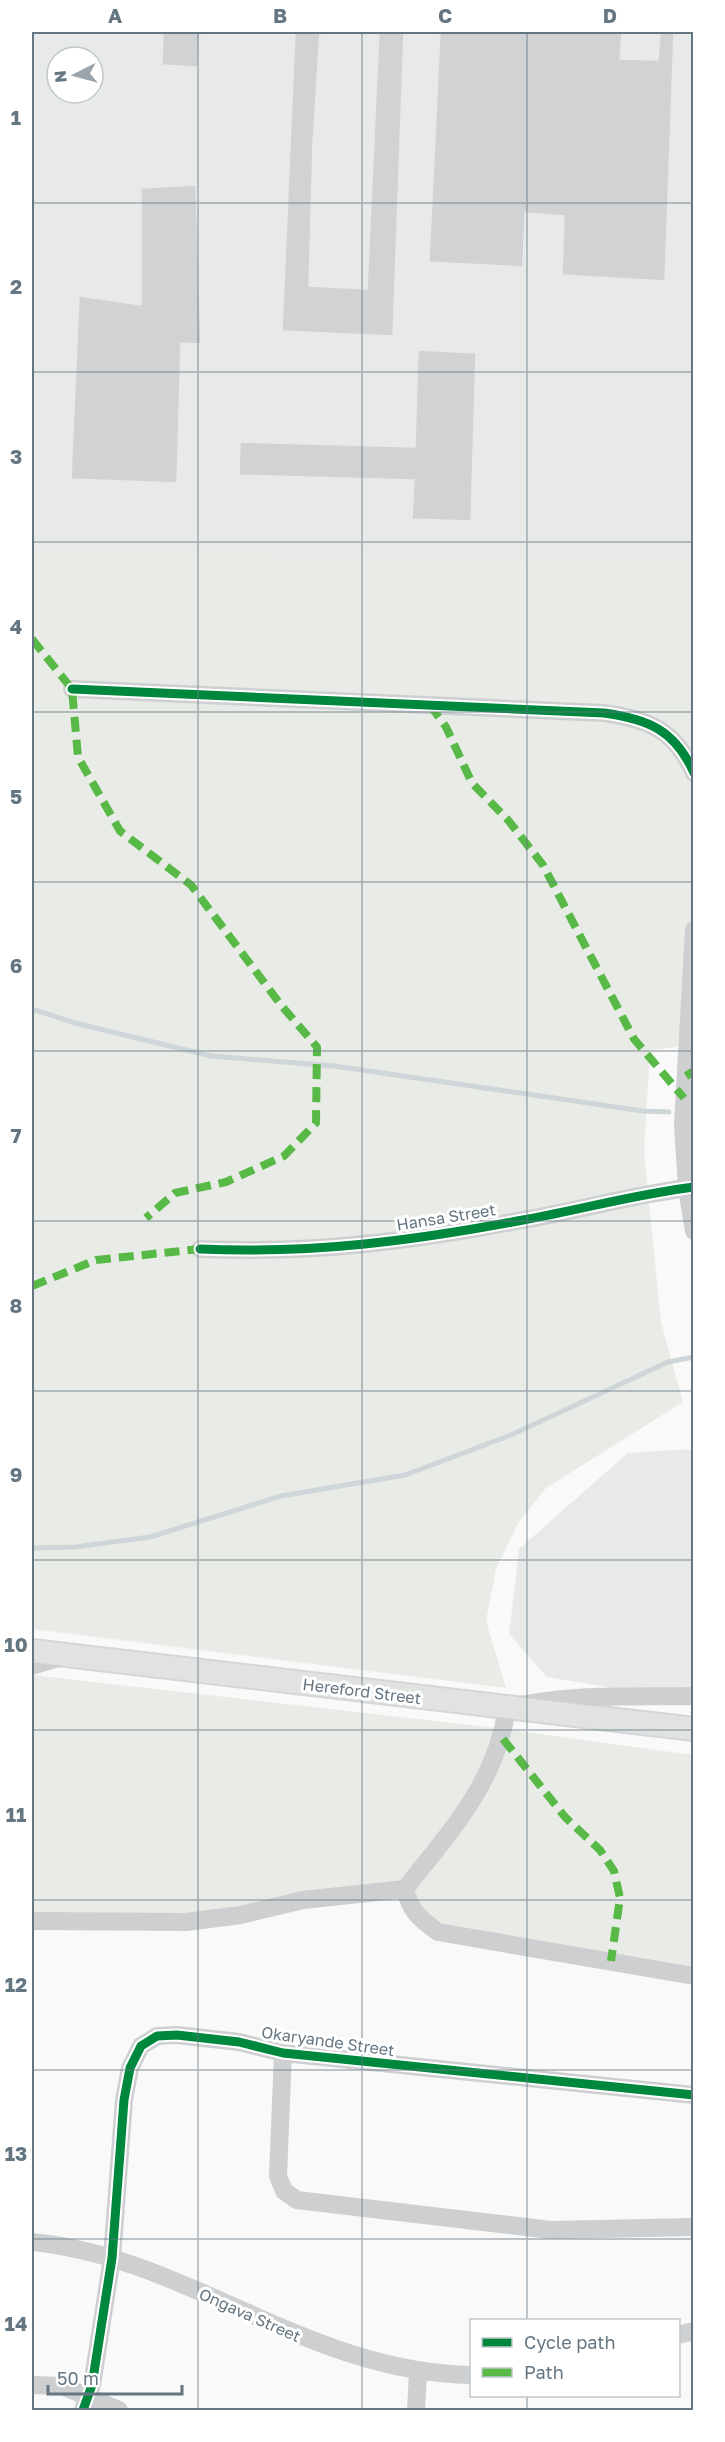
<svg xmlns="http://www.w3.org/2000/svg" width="725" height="2442" font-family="'Golos Text',sans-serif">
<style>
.built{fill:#e8e9e9;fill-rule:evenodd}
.green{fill:#e8ebe6}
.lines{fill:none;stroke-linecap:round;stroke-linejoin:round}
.stream{stroke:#ced6d9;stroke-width:5}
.building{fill:#d0d2d3;stroke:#e8e8e8;stroke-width:1.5}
.major-casing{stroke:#d5d6d7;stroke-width:26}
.minor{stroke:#cecfd0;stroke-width:18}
.major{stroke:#e1e2e2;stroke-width:22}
.quiet{stroke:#58b947;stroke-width:8;stroke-dasharray:15 8;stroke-linecap:butt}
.cycleway-casing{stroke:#fff;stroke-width:13}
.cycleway{stroke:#00873e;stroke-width:9}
.grid{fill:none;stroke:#657683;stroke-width:1.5;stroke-opacity:0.55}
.labels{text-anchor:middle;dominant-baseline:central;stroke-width:6;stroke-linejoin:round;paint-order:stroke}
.street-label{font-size:16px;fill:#657683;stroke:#fff}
.neatline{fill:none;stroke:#657683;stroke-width:2}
.grid-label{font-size:20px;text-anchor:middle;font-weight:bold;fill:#657683}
</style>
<rect width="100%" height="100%" fill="#f9f9f9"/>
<!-- built -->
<path class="built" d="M 32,32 L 693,32 L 693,563 L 464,562 L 32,547 ZM 57,57 L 93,57 L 93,93 L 57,93 Z
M 693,1449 L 693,1701 L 547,1677 L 509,1634 L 519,1549 L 628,1453 Z"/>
<!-- green -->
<path class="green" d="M 32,547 L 464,562 L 693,563 L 693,1045 L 650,1050 L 644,1153 L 661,1322 L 683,1402 L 546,1488 L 518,1523 L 496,1569 L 486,1621 L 506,1688 L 32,1629 Z
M 32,1675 L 487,1727 L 693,1755 L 693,1976 L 438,1932 L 405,1889 L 241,1915 L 32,1921 Z"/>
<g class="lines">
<!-- stream -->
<path class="stream" d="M 32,1009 L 75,1023 L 211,1056 L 334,1066 L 643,1111 L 669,1112
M 32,1548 L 75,1547 L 150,1537 L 281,1496 L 405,1475 L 511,1435 L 668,1362 L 694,1357"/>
</g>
<!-- building -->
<path class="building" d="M 163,32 L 200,32 L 198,67 L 162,65 Z
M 295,32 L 320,32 L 313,143 L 309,286 L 367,289 L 379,32 L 404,32 L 393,336 L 282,331 Z
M 440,32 L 622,32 L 620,59 L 658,60 L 660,32 L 674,32 L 665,281 L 562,275 L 564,216 L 525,213 L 523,267 L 429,262 Z
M 196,185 L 201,344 L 181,343 L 177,483 L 71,479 L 79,296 L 141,305 L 141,188 Z
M 418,350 L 476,353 L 471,521 L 412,519 L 414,480 L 239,475 L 240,442 L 415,447 Z"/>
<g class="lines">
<!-- major casing -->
<g class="major-casing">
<path id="major" d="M 32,1651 L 694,1729"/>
</g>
<!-- minor -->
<path class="minor" d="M 72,689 L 604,713 C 648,719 675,730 694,773
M 694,930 L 683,1125 L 687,1188 L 694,1231
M 200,1249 C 312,1254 413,1241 523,1220 C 580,1210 636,1194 694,1187
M 32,1666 L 62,1657
M 405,1889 C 450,1831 496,1784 507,1708 C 568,1693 631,1697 694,1696
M 32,1921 L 186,1922 L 241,1915 L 303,1900 L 405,1889 C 410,1911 420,1919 438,1932 L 694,1976
M 283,2053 L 278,2176 L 284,2191 L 297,2200 L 551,2230 L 694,2227
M 32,2242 C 188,2257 308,2373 472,2375
M 678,2335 L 694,2331
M 32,2385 L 62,2386 L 119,2410
M 83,2410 L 92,2385 L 112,2258 L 124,2100 L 130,2068 L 141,2046 L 157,2036 L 177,2035 L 239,2042 L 283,2053 L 694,2095
M 416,2410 L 418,2373"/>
<!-- major -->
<use href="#major" class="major"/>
<!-- quiet -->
<path class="quiet" d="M 32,639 L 72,689 L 78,757 L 120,831 L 191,885 L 281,1005 L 317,1047 L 316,1123 L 284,1156 L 226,1182 L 175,1193 L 146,1218
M 430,705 L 446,727 L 472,783 L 508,820 L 543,865 L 634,1039 L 684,1098
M 686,1076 L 694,1071
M 32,1286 L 96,1260 L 200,1249
M 503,1739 L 565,1817 L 600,1850 L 614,1871 L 620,1898 L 611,1961"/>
<!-- cycleway casing -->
<g class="cycleway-casing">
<path id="cycleway" d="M 72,689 L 604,713 C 648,719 675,730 694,773
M 200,1249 C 312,1254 413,1241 523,1220 C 580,1210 636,1194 694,1187
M 83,2410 L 92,2385 L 112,2258 L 124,2100 L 130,2068 L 141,2046 L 157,2036 L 177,2035 L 239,2042 L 283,2053 L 694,2095"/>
</g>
<!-- cycleway -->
<use href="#cycleway" class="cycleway"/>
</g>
<!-- grid -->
<path class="grid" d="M 198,32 L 198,2410M 362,32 L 362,2410M 527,32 L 527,2320M 32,203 L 694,203M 32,372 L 694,372M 32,542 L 694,542M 32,712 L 694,712M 32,882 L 694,882M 32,1051 L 694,1051M 32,1221 L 694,1221M 32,1391 L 694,1391M 32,1560 L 694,1560M 32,1730 L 694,1730M 32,1900 L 694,1900M 32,2070 L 694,2070M 32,2239 L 694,2239M 527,2396 L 527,2410"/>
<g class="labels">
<!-- street labels -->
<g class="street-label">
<text transform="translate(446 1217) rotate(-9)">Hansa Street</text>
<text transform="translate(362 1691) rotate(7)">Hereford Street</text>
<text transform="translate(328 2041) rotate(8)">Okaryande Street</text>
<text transform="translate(250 2315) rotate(24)">Ongava Street</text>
</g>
</g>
<!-- border -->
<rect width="725" height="2442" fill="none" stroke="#ffffff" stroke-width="66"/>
<!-- legend -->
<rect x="470" y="2319" width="210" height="78" fill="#ffffff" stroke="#c1c8cd" stroke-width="1.5"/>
<rect x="482" y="2338" width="30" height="9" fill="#00873e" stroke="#c1c8cd" stroke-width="1.5"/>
<text x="524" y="2349" font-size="18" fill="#657683">Cycle path</text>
<rect x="482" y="2368" width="30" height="9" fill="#58b947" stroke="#c1c8cd" stroke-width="1.5"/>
<text x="524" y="2379" font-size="18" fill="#657683">Path</text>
<!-- north arrow -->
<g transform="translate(75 75) rotate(264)"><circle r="28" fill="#ffffff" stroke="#c1c8cd" stroke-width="1.5"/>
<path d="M0-4.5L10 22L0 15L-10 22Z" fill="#99a4ac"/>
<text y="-9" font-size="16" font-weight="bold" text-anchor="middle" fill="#657683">N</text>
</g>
<!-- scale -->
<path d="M48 2385v9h134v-9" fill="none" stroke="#657683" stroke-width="3"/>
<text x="57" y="2385" font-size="18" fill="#657683" stroke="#ffffff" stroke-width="4.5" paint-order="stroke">50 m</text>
<rect x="33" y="33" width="659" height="2376" class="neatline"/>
<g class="grid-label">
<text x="115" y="23">A</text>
<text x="280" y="23">B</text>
<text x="445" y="23">C</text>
<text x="610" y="23">D</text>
<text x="16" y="125">1</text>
<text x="16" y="294">2</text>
<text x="16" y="464">3</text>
<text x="16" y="634">4</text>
<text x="16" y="804">5</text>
<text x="16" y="973">6</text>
<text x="16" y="1143">7</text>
<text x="16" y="1313">8</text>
<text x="16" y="1482">9</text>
<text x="16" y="1652">10</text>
<text x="16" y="1822">11</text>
<text x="16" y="1992">12</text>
<text x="16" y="2161">13</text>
<text x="16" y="2331">14</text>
</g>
</svg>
